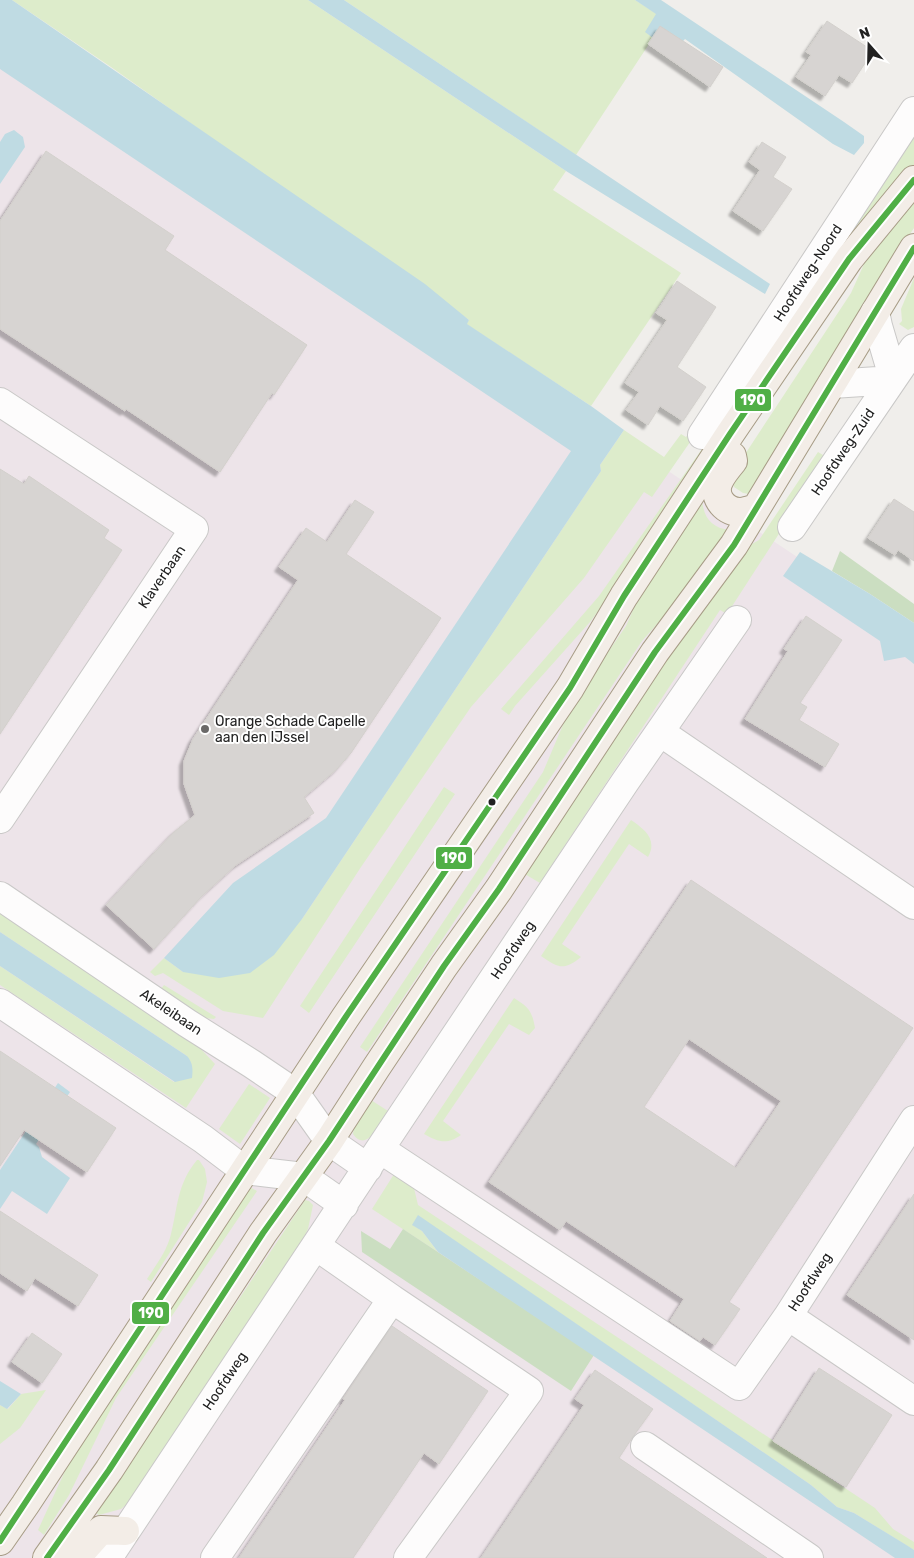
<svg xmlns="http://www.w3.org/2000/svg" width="914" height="1558" font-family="Rubik,sans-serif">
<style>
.industrial{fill:#ede4e9}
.grass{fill:#ddeccb}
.forest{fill:#cbdec1}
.water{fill:#bfdbe3}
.building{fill:#d7d4d2;stroke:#d3d0cc;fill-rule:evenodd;filter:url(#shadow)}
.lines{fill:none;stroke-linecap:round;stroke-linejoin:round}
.minor-casing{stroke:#c9c8c7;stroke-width:30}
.major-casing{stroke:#a79c86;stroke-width:30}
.minor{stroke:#fdfcfc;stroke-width:28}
.major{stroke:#f3ede7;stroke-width:28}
.bus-1-casing{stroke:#fff;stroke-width:10}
.bus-1{stroke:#50af46;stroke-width:6}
.poi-dot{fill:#6a6968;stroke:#fff;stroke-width:2}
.bus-dot{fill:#222;stroke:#fff;stroke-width:2}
.labels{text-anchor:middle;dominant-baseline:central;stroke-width:4;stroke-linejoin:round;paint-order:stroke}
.street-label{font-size:14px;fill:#222;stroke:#fff}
.poi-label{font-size:14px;fill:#222;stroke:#fff;text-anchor:start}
.line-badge{stroke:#fff;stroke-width:2}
.badge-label{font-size:14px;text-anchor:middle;font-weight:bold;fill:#fff}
</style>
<defs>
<filter id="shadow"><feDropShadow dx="-4.5" dy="4.5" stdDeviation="1" flood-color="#0004"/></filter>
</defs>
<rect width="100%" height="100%" fill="#f0eeeb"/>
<!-- industrial -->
<path class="industrial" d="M 0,23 L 403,294 L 914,635 L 914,1558 L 0,1558 Z"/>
<!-- grass -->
<path class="grass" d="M 12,0 L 308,0 L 566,171 L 553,190 L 681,273 L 591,406 L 466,324 L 469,320 L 111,67 Z
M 344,0 L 635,0 L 657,14 L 653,38 L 576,155 Z
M 914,128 L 914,169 L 604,603 L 590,622 L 515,706 L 509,715 L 501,709 L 599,596 L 709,439 Z
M 914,193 L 914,228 L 882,276 L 749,494 L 743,493 L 734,487 L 732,474 L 851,293 L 873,244 Z
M 914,278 L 914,327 L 908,330 L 899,324 L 902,321 L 901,309 Z
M 693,428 L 697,432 L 652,497 L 644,492 L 584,578 L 471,707 L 361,867 L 263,1018 L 223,1011 L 163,973 L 155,976 L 150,972 L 164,958 L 183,972 L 302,919 L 601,471 L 600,465 L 624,430 L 664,457 L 681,434 L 686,437 Z
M 818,452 L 828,458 L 727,614 L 720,610 L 540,883 L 523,873 L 741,550 L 759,540 Z
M 702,498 C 703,516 710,528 730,530 L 716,557 L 642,641 L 367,1052 L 360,1047 L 543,772 L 571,706 L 626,626 L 654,562 Z
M 444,787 L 455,794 L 309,1013 L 300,1006 Z
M 631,820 C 644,829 658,839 648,857 L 629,844 L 562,944 L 581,957 C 564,971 558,968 541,956 Z
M 0,909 L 183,1030 L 215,1064 L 186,1108 L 0,985 L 0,966 L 174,1082 L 187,1056 L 0,932 Z
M 164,985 L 216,1017 L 214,1019 L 197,1017 L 160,990 Z
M 514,998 C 528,1007 532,1010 535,1028 L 529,1035 L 509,1024 L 443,1121 L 461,1135 C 447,1145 438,1142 424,1134 Z
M 249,1084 L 270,1098 L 240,1144 L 219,1129 Z
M 371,1100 L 388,1111 C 380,1122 367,1154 353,1134 L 354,1126 Z
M 197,1160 L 199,1160 L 205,1169 L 207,1182 L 202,1202 L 151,1282 L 147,1279 C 156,1265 167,1251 171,1234 C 178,1206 177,1184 197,1160 Z
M 396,1171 L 413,1184 L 418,1205 L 875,1508 L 893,1529 L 914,1542 L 914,1550 L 854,1513 L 837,1507 L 811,1485 L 418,1216 L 413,1225 L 422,1231 L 438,1252 L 372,1209 Z
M 248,1186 L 257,1191 L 116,1398 L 69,1495 L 44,1535 L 38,1530 L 71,1458 Z
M 305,1200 L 309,1201 L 313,1205 L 308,1229 L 302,1241 L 128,1503 L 121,1509 L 99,1515 L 96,1513 Z
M 46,1390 L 20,1428 L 0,1444 L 0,1405 L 8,1409 L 21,1394 Z"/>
<!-- forest -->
<path class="forest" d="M 840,551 L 914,604 L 914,623 L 870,594 L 832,571 Z
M 403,1229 L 594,1355 L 571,1391 L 362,1252 L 361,1231 L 390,1249 Z"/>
<!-- water -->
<path class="water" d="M 0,0 L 12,0 L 425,284 L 469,320 L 467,324 L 591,406 L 624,430 L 600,465 L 601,471 L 302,919 L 274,955 L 250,973 L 219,978 L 183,972 L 164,958 L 233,883 L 326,818 L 571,451 L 0,69 Z
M 308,0 L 344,0 L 770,284 L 765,294 L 566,171 Z
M 635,0 L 661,0 L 844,122 L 864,136 L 864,143 L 854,155 L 833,144 L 685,39 L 668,57 L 653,38 L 645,32 L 656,14 Z
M 14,130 L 23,137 L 25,147 L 0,184 L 0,142 L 5,134 Z
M 800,552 L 870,594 L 914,623 L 914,664 L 905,657 L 884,661 L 880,641 L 783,576 Z
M 0,932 L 187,1056 C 193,1063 193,1069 192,1078 L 175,1082 L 0,966 Z
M 58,1083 L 70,1092 L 36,1144 L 39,1147 L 42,1157 L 70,1178 L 47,1214 L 12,1191 L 0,1209 L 0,1170 Z
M 418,1215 L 811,1485 L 837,1507 L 854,1513 L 908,1546 L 914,1550 L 914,1558 L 895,1558 L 438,1252 L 422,1231 L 412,1225 Z
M 0,1381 L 21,1394 L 7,1409 L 0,1405 Z"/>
<!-- building -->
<path class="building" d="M 827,21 L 873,51 L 852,83 L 839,75 L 825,96 L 796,77 L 811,55 L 806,52 Z
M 660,26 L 723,67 L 710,87 L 648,44 Z
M 762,142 L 786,157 L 773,177 L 792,189 L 763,231 L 733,211 L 760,170 L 749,162 Z
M 46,151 L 174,236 L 165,250 L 307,345 L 274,395 L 272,393 L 220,472 L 126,409 L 125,411 L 0,329 L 0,221 Z
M 677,281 L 716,307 L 677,367 L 706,387 L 683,421 L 660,406 L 648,425 L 626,410 L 639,392 L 625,383 L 667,320 L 656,313 Z
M 0,469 L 24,484 L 29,476 L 109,530 L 104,538 L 122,550 L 0,734 Z
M 894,499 L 914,512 L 914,561 L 898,550 L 895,555 L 868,538 Z
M 355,500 L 374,512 L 346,554 L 441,618 L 351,753 L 337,769 L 304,797 L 314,813 L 236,865 L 202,896 L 154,949 L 106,905 L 154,853 L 174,832 L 195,815 L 184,784 L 184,761 L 193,739 L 298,580 L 279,567 L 306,528 L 327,542 Z
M 806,616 L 842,640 L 800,703 L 807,707 L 799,720 L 839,744 L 825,767 L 745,719 L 788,651 L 784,649 Z
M 691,880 L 913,1028 L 729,1302 L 740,1309 L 715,1345 L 703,1337 L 700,1341 L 670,1321 L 684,1299 L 566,1221 L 560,1230 L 489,1182 ZM 689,1039 L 781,1101 L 736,1168 L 644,1107 Z
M 0,1051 L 116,1128 L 87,1172 L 24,1130 L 0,1166 Z
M 914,1194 L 914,1340 L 847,1295 Z
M 0,1211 L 98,1275 L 78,1306 L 35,1278 L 27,1291 L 0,1273 Z
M 392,1326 L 488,1391 L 439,1464 L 424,1453 L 353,1558 L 239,1558 L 345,1400 L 343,1399 Z
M 32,1333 L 62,1354 L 42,1383 L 12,1362 Z
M 819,1368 L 892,1415 L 846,1487 L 773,1441 Z
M 595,1370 L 653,1409 L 632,1438 L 619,1458 L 767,1558 L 481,1558 L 584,1405 L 575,1399 Z"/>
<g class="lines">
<!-- minor casing -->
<g class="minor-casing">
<path id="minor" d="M 875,312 L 878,326 L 893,377
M 832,384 L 878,381 L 893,377
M 0,402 L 194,529 L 0,819
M 702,435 L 914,111
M 792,527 L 914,348
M 660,732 L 914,905
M 0,896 L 187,1023 L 252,1064 L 295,1093 L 329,1141 L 368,1168
M 0,1003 L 203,1139 L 244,1170 L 304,1177 L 344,1205
M 914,1120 L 788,1316 L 914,1401
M 380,1149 L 739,1386 L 788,1316
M 392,1299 L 529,1391 L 408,1558
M 645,1446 L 809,1558
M 108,1558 L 403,1114 L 625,782 L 737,620
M 215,1558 L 392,1299 L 316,1246"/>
</g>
<!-- major casing -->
<g class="major-casing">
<path id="major" d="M 732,456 L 733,461 C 728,467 722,474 719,481 C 712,495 723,511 739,512 C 744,512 749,510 754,509
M 0,1541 L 25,1505 L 345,1018 L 570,688 L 624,596 L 730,434 L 849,259 L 914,180
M 47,1558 L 109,1470 L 263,1233 L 329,1141 L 376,1068 L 444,966 L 499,889 L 655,652 L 734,545 L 914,248
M 76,1558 L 101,1530 L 125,1531"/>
</g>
<!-- minor -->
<use href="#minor" class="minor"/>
<!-- major -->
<use href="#major" class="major"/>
<!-- bus-1 casing -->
<g class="bus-1-casing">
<path id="bus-1" d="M 0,1541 L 345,1018 L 570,688 L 624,596 L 730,434 L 849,259 L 914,180
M 47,1558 L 109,1470 L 263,1233 L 329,1141 L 444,966 L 499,889 L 655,652 L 734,545 L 914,248"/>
</g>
<!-- bus-1 -->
<use href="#bus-1" class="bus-1"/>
</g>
<!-- markers -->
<circle class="poi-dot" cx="205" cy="729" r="5"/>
<circle class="bus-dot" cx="492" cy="802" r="4.5"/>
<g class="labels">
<!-- street labels -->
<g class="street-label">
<text transform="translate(808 273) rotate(-57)">Hoofdweg-Noord</text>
<text transform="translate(843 452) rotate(-56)">Hoofdweg-Zuid</text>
<text transform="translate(162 577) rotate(-56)">Klaverbaan</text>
<text transform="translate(513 950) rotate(-56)">Hoofdweg</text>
<text transform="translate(171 1012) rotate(34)">Akeleibaan</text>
<text transform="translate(810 1282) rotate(-57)">Hoofdweg</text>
<text transform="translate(225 1381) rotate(-56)">Hoofdweg</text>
</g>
<!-- poi labels -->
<g class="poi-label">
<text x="215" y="721">Orange Schade Capelle<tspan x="215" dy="16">aan den IJssel</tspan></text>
</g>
</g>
<g class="line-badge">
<rect x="734" y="388" width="38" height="24" rx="5" fill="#50af46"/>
<rect x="435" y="846" width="38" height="24" rx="5" fill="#50af46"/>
<rect x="131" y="1301" width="39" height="24" rx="5" fill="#50af46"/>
</g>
<g class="badge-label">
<text x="753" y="405">190</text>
<text x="454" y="863">190</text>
<text x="151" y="1318">190</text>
</g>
<!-- north arrow -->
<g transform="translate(869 45) rotate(340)" stroke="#ffffff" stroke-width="4" paint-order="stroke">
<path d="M0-4L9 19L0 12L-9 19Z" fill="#222222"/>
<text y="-8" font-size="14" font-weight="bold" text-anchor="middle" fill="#222222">N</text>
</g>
</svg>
